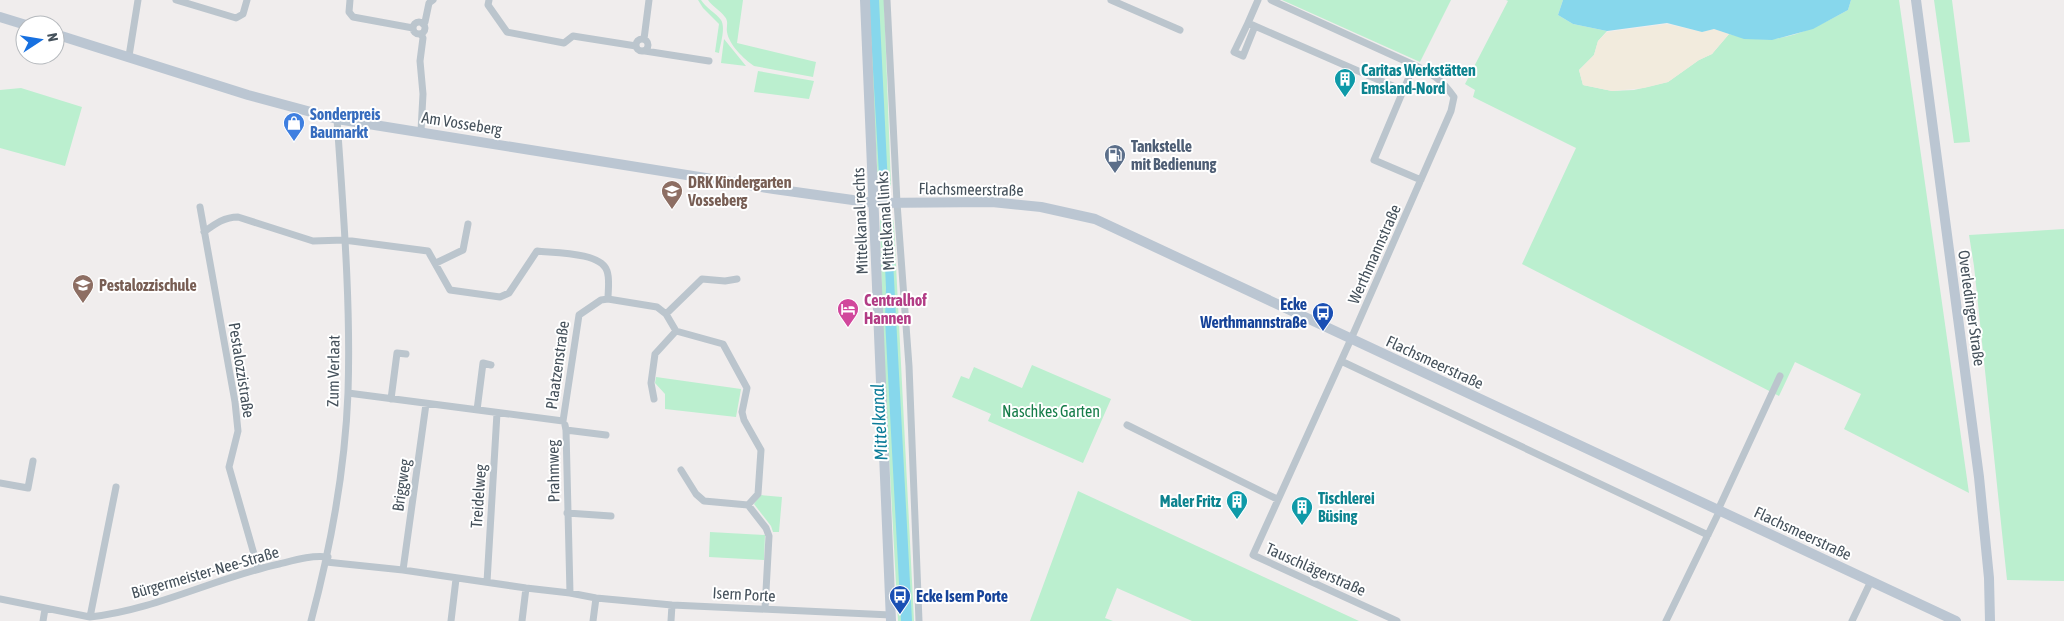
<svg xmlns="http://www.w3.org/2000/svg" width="2064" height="621" font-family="'Asap Condensed',sans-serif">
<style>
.green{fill:#bbefcf}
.sand{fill:#f2ebdd}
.water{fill:#87d7ec}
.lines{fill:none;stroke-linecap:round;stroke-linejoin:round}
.street{stroke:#bbc5cd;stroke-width:7}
.secondary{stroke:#bbc6d2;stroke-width:10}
.labels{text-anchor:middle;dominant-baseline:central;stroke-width:4;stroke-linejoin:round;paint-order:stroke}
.culture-label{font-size:16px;font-weight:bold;fill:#0d838f;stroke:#fff;text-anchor:start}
.shop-label{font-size:16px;font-weight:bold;fill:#366cbe;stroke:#fff;text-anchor:start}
.street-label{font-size:16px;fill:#45515b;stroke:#fff}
.service-label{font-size:16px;font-weight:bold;fill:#4e5e75;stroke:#fff;text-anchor:start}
.education-label{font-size:16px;font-weight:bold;fill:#785e54;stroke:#fff;text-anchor:start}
.hotel-label{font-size:16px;font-weight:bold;fill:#b23c85;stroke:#fff;text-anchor:start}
.transit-label{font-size:16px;font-weight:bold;fill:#164399;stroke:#fff;text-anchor:end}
.park-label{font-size:16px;fill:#167c49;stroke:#fff}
.water-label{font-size:18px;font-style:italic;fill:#0c7c99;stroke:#fff}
</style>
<rect width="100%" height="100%" fill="#f0eded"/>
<!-- green -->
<path class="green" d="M 698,0 L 701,0 C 706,8 716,13 721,20 C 726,28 720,45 719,53 L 715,52 L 719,24 L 703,8 Z
M 708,0 L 743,0 L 737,43 L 816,62 L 813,77 L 754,66 C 744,59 729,45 727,32 C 726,26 729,22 725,17 C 720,10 712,6 708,0 Z
M 867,0 L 884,0 L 891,186 L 880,187 L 878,182 Z
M 1282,0 L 1451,0 L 1420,62 Z
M 1506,0 L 1563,0 L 1558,15 L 1573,24 L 1607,31 L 1598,41 L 1594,55 L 1579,70 L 1583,85 L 1612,91 L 1634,90 L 1668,82 L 1699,60 L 1712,54 L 1729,34 C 1777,48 1807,32 1848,10 L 1851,0 L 1899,0 L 1969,493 L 1844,429 L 1861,394 L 1795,362 L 1779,396 L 1522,264 L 1576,148 L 1473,97 L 1475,90 L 1465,84 L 1508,1 Z
M 1934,0 L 1952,0 L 1970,142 L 1954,143 Z
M 724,39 L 746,66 L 721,63 Z
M 758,71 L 814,81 L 809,99 L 754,92 Z
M 21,88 L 82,107 L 65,166 L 0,148 L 0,90 Z
M 893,219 L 894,225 L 914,621 L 898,621 L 883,344 L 880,220 Z
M 2064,229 L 2064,581 L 2007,580 L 1974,266 L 1969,235 Z
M 1032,365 L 1111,399 L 1083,463 L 988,421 L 991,414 L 952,397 L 961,376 L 969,379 L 974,367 L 1022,388 Z
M 656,377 L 741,389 L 736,417 L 665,409 L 665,394 L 655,383 Z
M 1078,491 L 1359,621 L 1192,621 L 1117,588 L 1105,618 L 1113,621 L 1030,621 Z
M 760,495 L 782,497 L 779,532 L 773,532 L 771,526 L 754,504 Z
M 710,532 L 765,535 L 764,560 L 709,557 Z"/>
<!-- sand -->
<path class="sand" d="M 1667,24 L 1702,32 L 1714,29 L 1729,34 L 1712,54 L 1699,60 L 1668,82 L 1644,88 L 1612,91 L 1583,85 L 1579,70 L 1594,55 L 1598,41 L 1607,32 Z"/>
<!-- water -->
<path class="water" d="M 869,0 L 879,0 L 888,186 L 882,186 L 879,174 Z
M 1563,0 L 1851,0 L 1848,10 L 1813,29 L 1772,40 L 1744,39 L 1714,29 L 1702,32 L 1667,23 L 1607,31 L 1573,24 L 1558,15 Z
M 883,222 L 891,222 L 912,621 L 901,621 L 885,319 L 886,288 Z"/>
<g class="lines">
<!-- street -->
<path class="street" d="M 176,0 L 236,18 L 243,14 L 247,0
M 350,0 L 349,12 L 353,17 L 413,28
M 489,0 L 488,5 L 507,32 L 564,43 L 573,36 L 636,46
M 887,0 L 897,203 L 909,366 L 919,621
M 1111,0 L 1180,30
M 1258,0 L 1248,23 L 1395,87
M 1271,0 L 1414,65
M413 28a6 6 0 1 1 12 0a6 6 0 1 1-12 0Z
M 1248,23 L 1234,52 L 1243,56 L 1255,26
M 423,24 L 425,22 L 429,3 L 433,0
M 421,34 L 423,38 L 420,61 L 423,94 L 421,131
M636 45a6 6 0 1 1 12 0a6 6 0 1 1-12 0Z
M 644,39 L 649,0
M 645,51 L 709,61
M 129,56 L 138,0
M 200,207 L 235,402 L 238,431 L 229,467 L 258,568
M 204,232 C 215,224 224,217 238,217 L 313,241 L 344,240 L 428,251 L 450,290 L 500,297 L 509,293 L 537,251 C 555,253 601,252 607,271 C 610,279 608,290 608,299
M 436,263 L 463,250 L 468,224
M 666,314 L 702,279 L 725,281 L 737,279
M 1341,361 L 1708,535
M 348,393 L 563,421 L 579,315 L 601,300 L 608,299 L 657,307 L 666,314 L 676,331 L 723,344 L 747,388 L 742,412 L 744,420 L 761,450 L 758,494 L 748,505
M 391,399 L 397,353 L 406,354
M 654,399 L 651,383 L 655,354 L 676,331
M 477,410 L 483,363 L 491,365
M 565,425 L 566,430 L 606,435
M 1127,425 L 1277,499
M 566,430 L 570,593
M 681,470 L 696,494 L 704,501 L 748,505 L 766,528 L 769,536 L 765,609
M 0,483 L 28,488 L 33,461
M 1718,510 L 1780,376
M 567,513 L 611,516
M 326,562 L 403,570 L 526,588 L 570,593 L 596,598 L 672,605 L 891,615
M 403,570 L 426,404
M 487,582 L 497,413
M 0,599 L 90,617 C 155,610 215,578 279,564 C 295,560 311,555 328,557
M 90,617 L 116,487
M 43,621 L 45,609
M 311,621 C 331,546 345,470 348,393 C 351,303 343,208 337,119
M 451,621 L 456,579
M 522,621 L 526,588
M 593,621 L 596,598
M 671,621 L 672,605
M 1397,621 L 1253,555 L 1351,339 L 1451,111 L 1454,97 C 1442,80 1433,74 1414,65 L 1374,160 L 1421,180
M 1666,621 L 1720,510
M 1852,621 L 1871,581"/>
<!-- secondary -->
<path class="secondary" d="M 865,0 L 891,621
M 1916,0 L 1979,477 L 1989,578 L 1990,621
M 0,17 L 26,25
M 55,34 L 248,95 L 337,119 L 774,189 L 874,203 L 992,202 L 1041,207 L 1095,219 L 1956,621"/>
</g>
<!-- icons -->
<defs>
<g id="building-pin" transform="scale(1.125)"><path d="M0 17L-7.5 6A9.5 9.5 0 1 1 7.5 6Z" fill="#0f9aa8" stroke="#fff"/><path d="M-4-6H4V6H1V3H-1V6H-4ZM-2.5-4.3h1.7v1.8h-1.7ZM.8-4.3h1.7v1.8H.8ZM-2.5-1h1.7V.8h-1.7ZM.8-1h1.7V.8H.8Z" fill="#fff"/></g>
<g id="shop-pin" transform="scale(1.125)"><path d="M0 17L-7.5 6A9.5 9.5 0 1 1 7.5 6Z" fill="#3f7fe0" stroke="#fff"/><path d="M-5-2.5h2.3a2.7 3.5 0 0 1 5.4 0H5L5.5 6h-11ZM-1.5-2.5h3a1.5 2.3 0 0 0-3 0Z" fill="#fff"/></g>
<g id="fuel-pin" transform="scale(1.125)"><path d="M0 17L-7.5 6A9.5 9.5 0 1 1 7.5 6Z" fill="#5c6f8a" stroke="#fff"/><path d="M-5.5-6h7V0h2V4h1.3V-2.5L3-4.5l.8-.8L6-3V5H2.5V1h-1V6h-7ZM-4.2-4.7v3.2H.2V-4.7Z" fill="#fff"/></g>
<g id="school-pin" transform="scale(1.125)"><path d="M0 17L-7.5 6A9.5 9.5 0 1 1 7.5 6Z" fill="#8d6e63" stroke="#fff"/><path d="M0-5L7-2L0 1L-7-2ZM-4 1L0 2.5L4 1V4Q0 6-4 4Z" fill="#fff"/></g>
<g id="hotel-pin" transform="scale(1.125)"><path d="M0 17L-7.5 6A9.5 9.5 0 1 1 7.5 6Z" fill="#d1479c" stroke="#fff"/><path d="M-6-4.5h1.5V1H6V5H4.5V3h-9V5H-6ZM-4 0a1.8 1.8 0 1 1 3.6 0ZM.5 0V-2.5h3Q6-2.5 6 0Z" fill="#fff"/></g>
<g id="bus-pin" transform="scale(1.125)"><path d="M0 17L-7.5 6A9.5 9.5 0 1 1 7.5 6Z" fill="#1a4fb4" stroke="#fff"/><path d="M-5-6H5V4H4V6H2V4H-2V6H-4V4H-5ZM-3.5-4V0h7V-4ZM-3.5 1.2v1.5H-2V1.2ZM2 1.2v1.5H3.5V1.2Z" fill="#fff"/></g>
</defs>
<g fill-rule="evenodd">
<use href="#building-pin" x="1345" y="79"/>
<use href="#shop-pin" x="294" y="123"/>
<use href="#fuel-pin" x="1115" y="155"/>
<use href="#school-pin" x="672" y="191"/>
<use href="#school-pin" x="83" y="285"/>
<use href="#hotel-pin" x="848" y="309"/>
<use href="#bus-pin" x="1323" y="313"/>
<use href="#building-pin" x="1237" y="501"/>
<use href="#building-pin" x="1302" y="507"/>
<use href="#bus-pin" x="900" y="596"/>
</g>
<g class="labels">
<!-- culture labels -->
<g class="culture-label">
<text x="1361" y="70">Caritas Werkstätten<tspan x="1361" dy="18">Emsland-Nord</tspan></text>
<text x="1318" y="498">Tischlerei<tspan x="1318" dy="18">Büsing</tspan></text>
<text x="1221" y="501" text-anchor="end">Maler Fritz</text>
</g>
<!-- shop labels -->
<g class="shop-label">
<text x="310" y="114">Sonderpreis<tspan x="310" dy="18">Baumarkt</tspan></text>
</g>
<!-- street labels -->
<g class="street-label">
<text transform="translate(462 123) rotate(9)">Am Vosseberg</text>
<text transform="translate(971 189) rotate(1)">Flachsmeerstraße</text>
<text transform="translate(860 221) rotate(-92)">Mittelkanal rechts</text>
<text transform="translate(885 221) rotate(-94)">Mittelkanal links</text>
<text transform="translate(1374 254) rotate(-66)">Werthmannstraße</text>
<text transform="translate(1972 308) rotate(82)">Overledinger Straße</text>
<text transform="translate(1435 362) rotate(25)">Flachsmeerstraße</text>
<text transform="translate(557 365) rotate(-82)">Plaatzenstraße</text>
<text transform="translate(242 370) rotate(81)">Pestalozzistraße</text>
<text transform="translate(333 371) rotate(-89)">Zum Verlaat</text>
<text transform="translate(553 471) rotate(-91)">Prahmweg</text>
<text transform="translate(401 485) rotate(-82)">Briggweg</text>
<text transform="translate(478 496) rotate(-86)">Treidelweg</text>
<text transform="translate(1803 533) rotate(25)">Flachsmeerstraße</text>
<text transform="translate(1316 569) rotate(24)">Tauschlägerstraße</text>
<text transform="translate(205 572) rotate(-16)">Bürgermeister-Nee-Straße</text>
<text transform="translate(744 594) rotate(3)">Isern Porte</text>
</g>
<!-- service labels -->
<g class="service-label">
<text x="1131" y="146">Tankstelle<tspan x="1131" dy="18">mit Bedienung</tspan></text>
</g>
<!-- education labels -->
<g class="education-label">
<text x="688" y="182">DRK Kindergarten<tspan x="688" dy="18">Vosseberg</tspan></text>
<text x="99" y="285">Pestalozzischule</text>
</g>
<!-- hotel labels -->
<g class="hotel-label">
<text x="864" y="300">Centralhof<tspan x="864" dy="18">Hannen</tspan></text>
</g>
<!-- transit labels -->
<g class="transit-label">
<text x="1307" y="304">Ecke<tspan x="1307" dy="18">Werthmannstraße</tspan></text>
<text x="916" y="596" text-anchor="start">Ecke Isern Porte</text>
</g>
<!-- park labels -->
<g class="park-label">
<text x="1051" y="411">Naschkes Garten</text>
</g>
<!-- water labels -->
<g class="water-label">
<text transform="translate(879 422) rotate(-93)">Mittelkanal</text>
</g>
</g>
<!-- north arrow -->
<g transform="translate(40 40) rotate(78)"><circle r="24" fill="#ffffff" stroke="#b5b9bd"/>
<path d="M0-4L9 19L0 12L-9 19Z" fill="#1770e0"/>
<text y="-8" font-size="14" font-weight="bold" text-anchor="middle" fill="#45515b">N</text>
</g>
</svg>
